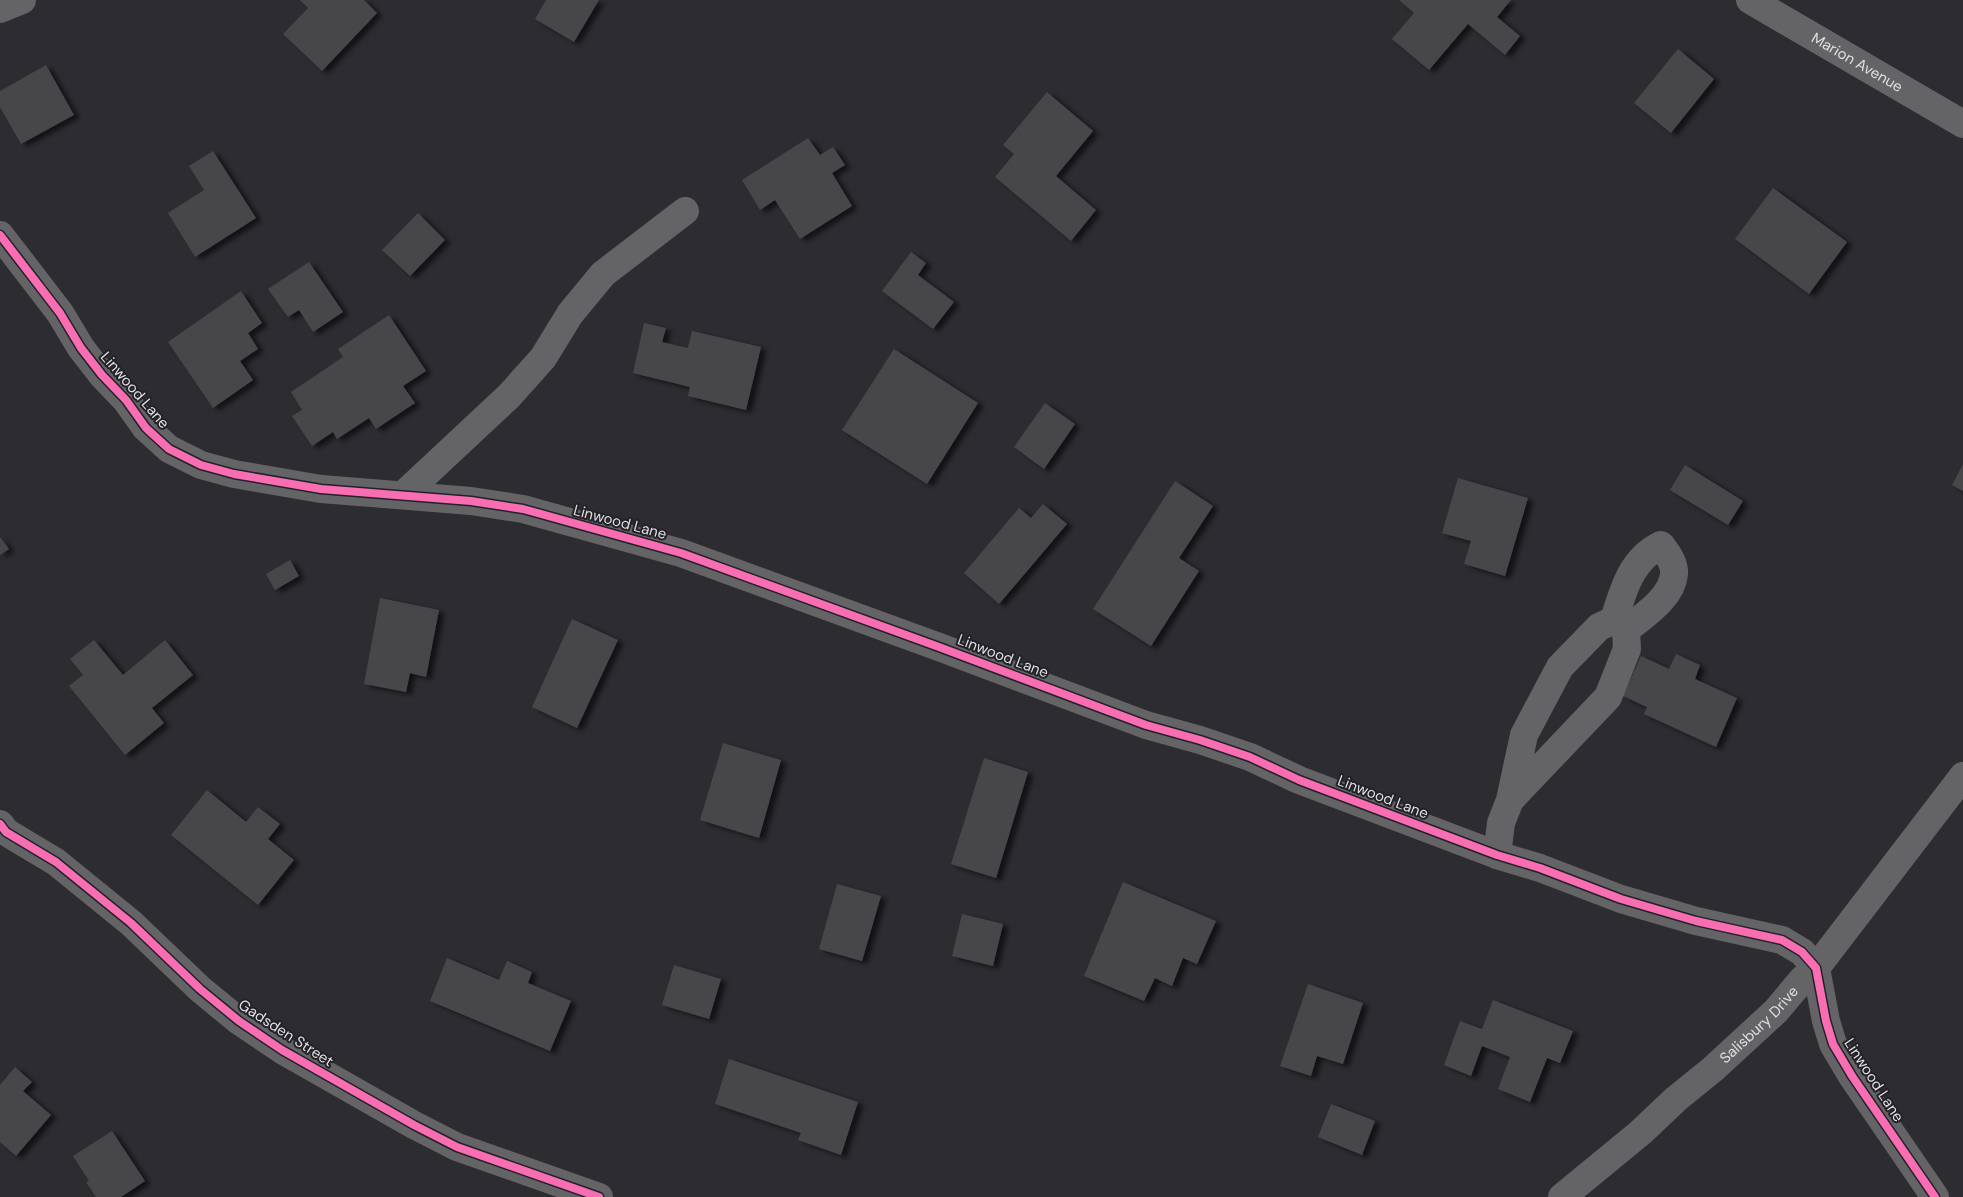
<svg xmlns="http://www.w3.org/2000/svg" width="1963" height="1197" font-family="'DM Sans',sans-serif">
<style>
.building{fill:#47474a;filter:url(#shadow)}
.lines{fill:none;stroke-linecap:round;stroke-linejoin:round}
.minor{stroke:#646365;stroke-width:28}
.cycleway-casing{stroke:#222228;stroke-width:11}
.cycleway{stroke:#f96db3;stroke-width:8}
.labels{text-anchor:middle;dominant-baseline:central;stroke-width:4;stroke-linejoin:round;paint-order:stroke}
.street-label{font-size:15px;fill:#dfdfe4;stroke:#222228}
</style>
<defs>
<filter id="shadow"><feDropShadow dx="5.5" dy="3" stdDeviation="2.5" flood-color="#0009"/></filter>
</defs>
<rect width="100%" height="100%" fill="#2d2c31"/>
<!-- building -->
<path class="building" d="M 300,0 L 364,0 L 377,13 L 322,71 L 283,34 L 308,8 Z
M 546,0 L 599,0 L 574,42 L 535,19 Z
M 1399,0 L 1511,0 L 1497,17 L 1520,36 L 1505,55 L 1468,24 L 1429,70 L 1392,39 L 1414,13 Z
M 1678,49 L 1714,79 L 1671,133 L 1634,103 Z
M 46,65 L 74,115 L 21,144 L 0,107 L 0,91 Z
M 1047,92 L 1093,131 L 1056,176 L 1096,210 L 1071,241 L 995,177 L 1014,154 L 1003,145 Z
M 808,138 L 820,155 L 833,147 L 845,165 L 832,173 L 852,206 L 800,239 L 775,200 L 760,210 L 742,180 Z
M 213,151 L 256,218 L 195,257 L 168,213 L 204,190 L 189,166 Z
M 1773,188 L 1847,242 L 1809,294 L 1735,239 Z
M 418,213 L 445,240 L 410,276 L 382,250 Z
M 911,252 L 926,263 L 918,275 L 954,302 L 933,329 L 882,291 Z
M 309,262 L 343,312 L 313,332 L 299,310 L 288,317 L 268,289 Z
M 241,291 L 262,323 L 248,333 L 258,349 L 240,361 L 253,380 L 213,408 L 168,342 Z
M 389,315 L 426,371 L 403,386 L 415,403 L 376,429 L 369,418 L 337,439 L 333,432 L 312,446 L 292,416 L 302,410 L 291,392 L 343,357 L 338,349 Z
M 644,323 L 666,328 L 662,342 L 688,348 L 692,331 L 761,347 L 746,410 L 688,396 L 690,387 L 633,373 Z
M 894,349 L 978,403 L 927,484 L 842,430 Z
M 1045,403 L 1075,424 L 1044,469 L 1014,447 Z
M 1963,464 L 1963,491 L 1952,485 Z
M 1685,465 L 1743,501 L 1728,525 L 1670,490 Z
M 1458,478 L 1528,498 L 1505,576 L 1464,564 L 1471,541 L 1442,533 Z
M 1175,481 L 1213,506 L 1179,558 L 1199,571 L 1151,646 L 1093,609 Z
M 1043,504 L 1067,524 L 999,604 L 964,573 L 1019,508 L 1031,518 Z
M 0,537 L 9,549 L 0,555 Z
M 290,560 L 299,576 L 275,590 L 266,574 Z
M 380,598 L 439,610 L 426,677 L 410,673 L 406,692 L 364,684 Z
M 572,619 L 618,640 L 577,728 L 532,707 Z
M 94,640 L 123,675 L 165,640 L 193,675 L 152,708 L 164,723 L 125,755 L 69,686 L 83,675 L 70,659 Z
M 1676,654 L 1700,665 L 1695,679 L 1737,698 L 1716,747 L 1644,714 L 1647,707 L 1623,696 L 1641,656 L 1669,669 Z
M 723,743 L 781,760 L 759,838 L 700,820 Z
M 984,758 L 1028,772 L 996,878 L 951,864 Z
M 207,790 L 246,822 L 258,807 L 280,824 L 268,839 L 294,860 L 258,905 L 171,835 Z
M 1123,882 L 1216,921 L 1197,964 L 1183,958 L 1172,986 L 1155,978 L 1144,1001 L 1084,976 Z
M 837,884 L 881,896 L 862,961 L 819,949 Z
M 962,914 L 1003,924 L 993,966 L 952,956 Z
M 447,958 L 499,980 L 507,961 L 532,972 L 528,983 L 571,1001 L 550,1051 L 430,1001 Z
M 674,965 L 721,979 L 709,1019 L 662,1005 Z
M 1308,984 L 1363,1003 L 1343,1064 L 1317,1056 L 1311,1076 L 1280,1066 Z
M 1493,1000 L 1573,1031 L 1560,1063 L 1547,1058 L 1530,1102 L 1498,1089 L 1510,1057 L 1482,1046 L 1471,1076 L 1444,1065 L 1460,1021 L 1482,1029 Z
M 729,1059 L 858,1102 L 841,1155 L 798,1140 L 801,1133 L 715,1104 Z
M 15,1067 L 32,1082 L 23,1091 L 51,1115 L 16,1156 L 0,1142 L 0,1085 Z
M 1331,1104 L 1375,1121 L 1362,1155 L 1318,1137 Z
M 112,1131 L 145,1181 L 121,1197 L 96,1197 L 86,1182 L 89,1181 L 73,1156 Z"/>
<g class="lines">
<!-- minor -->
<g class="minor">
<path id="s1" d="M 1750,0 L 1963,124"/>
<path d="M 0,9 L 22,0"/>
<path d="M 0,235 L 60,313 L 81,348 L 102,375 L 126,400 L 146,428 L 169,449 L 201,465 L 234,474 L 321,489 L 471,501 L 523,509 L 681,553 L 939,647 L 1146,725 L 1200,740 L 1250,757 L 1299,780 L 1497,855 L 1540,868 L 1621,899 L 1696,921 L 1782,940 L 1802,952 L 1816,968 L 1826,1021 L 1833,1044 L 1852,1076 L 1935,1197"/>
<path d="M 403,495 L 509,396 L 543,358 L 570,314 L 603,274 L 685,211"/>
<path d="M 1614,620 C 1623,591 1631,559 1661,545 C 1667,553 1675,563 1674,574 C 1672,598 1643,616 1626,630"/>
<path d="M 0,824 L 6,832 L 56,862 L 131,923 L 200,989 L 239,1021 L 282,1050 L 414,1125 L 457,1147 L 599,1197"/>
<path d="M 1497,855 L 1501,823 L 1510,800 L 1608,697 L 1627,649 L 1626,630 L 1614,620 L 1599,627 L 1560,667 L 1524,735 L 1510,800"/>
<path id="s2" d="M 1562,1197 L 1640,1133 L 1676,1099 L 1713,1069 L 1776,1011 L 1802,980 L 1816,968 L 1963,776"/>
</g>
<!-- cycleway casing -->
<g class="cycleway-casing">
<path id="cycleway" d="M 0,235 L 60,313 L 81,348 L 102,375 L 126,400 L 146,428 L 169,449 L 201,465 L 234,474 L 321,489 L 471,501 L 523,509 L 681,553 L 939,647 L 1146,725 L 1200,740 L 1250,757 L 1299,780 L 1497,855 L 1540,868 L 1621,899 L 1696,921 L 1782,940 L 1802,952 L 1816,968 L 1826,1021 L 1833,1044 L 1852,1076 L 1935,1197
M 0,824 L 6,832 L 56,862 L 131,923 L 200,989 L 239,1021 L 282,1050 L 414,1125 L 457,1147 L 599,1197"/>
</g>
<!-- cycleway -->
<use href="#cycleway" class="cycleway"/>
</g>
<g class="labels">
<!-- street labels -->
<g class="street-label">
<text stroke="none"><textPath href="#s1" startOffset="124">Marion Avenue</textPath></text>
<text transform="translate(135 390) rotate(49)">Linwood Lane</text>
<text transform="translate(620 522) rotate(15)">Linwood Lane</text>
<text transform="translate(1003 656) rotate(21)">Linwood Lane</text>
<text transform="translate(1383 797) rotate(21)">Linwood Lane</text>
<text stroke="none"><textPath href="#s2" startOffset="262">Salisbury Drive</textPath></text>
<text transform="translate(286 1033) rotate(33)">Gadsden Street</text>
<text transform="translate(1874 1080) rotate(57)">Linwood Lane</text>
</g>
</g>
</svg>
